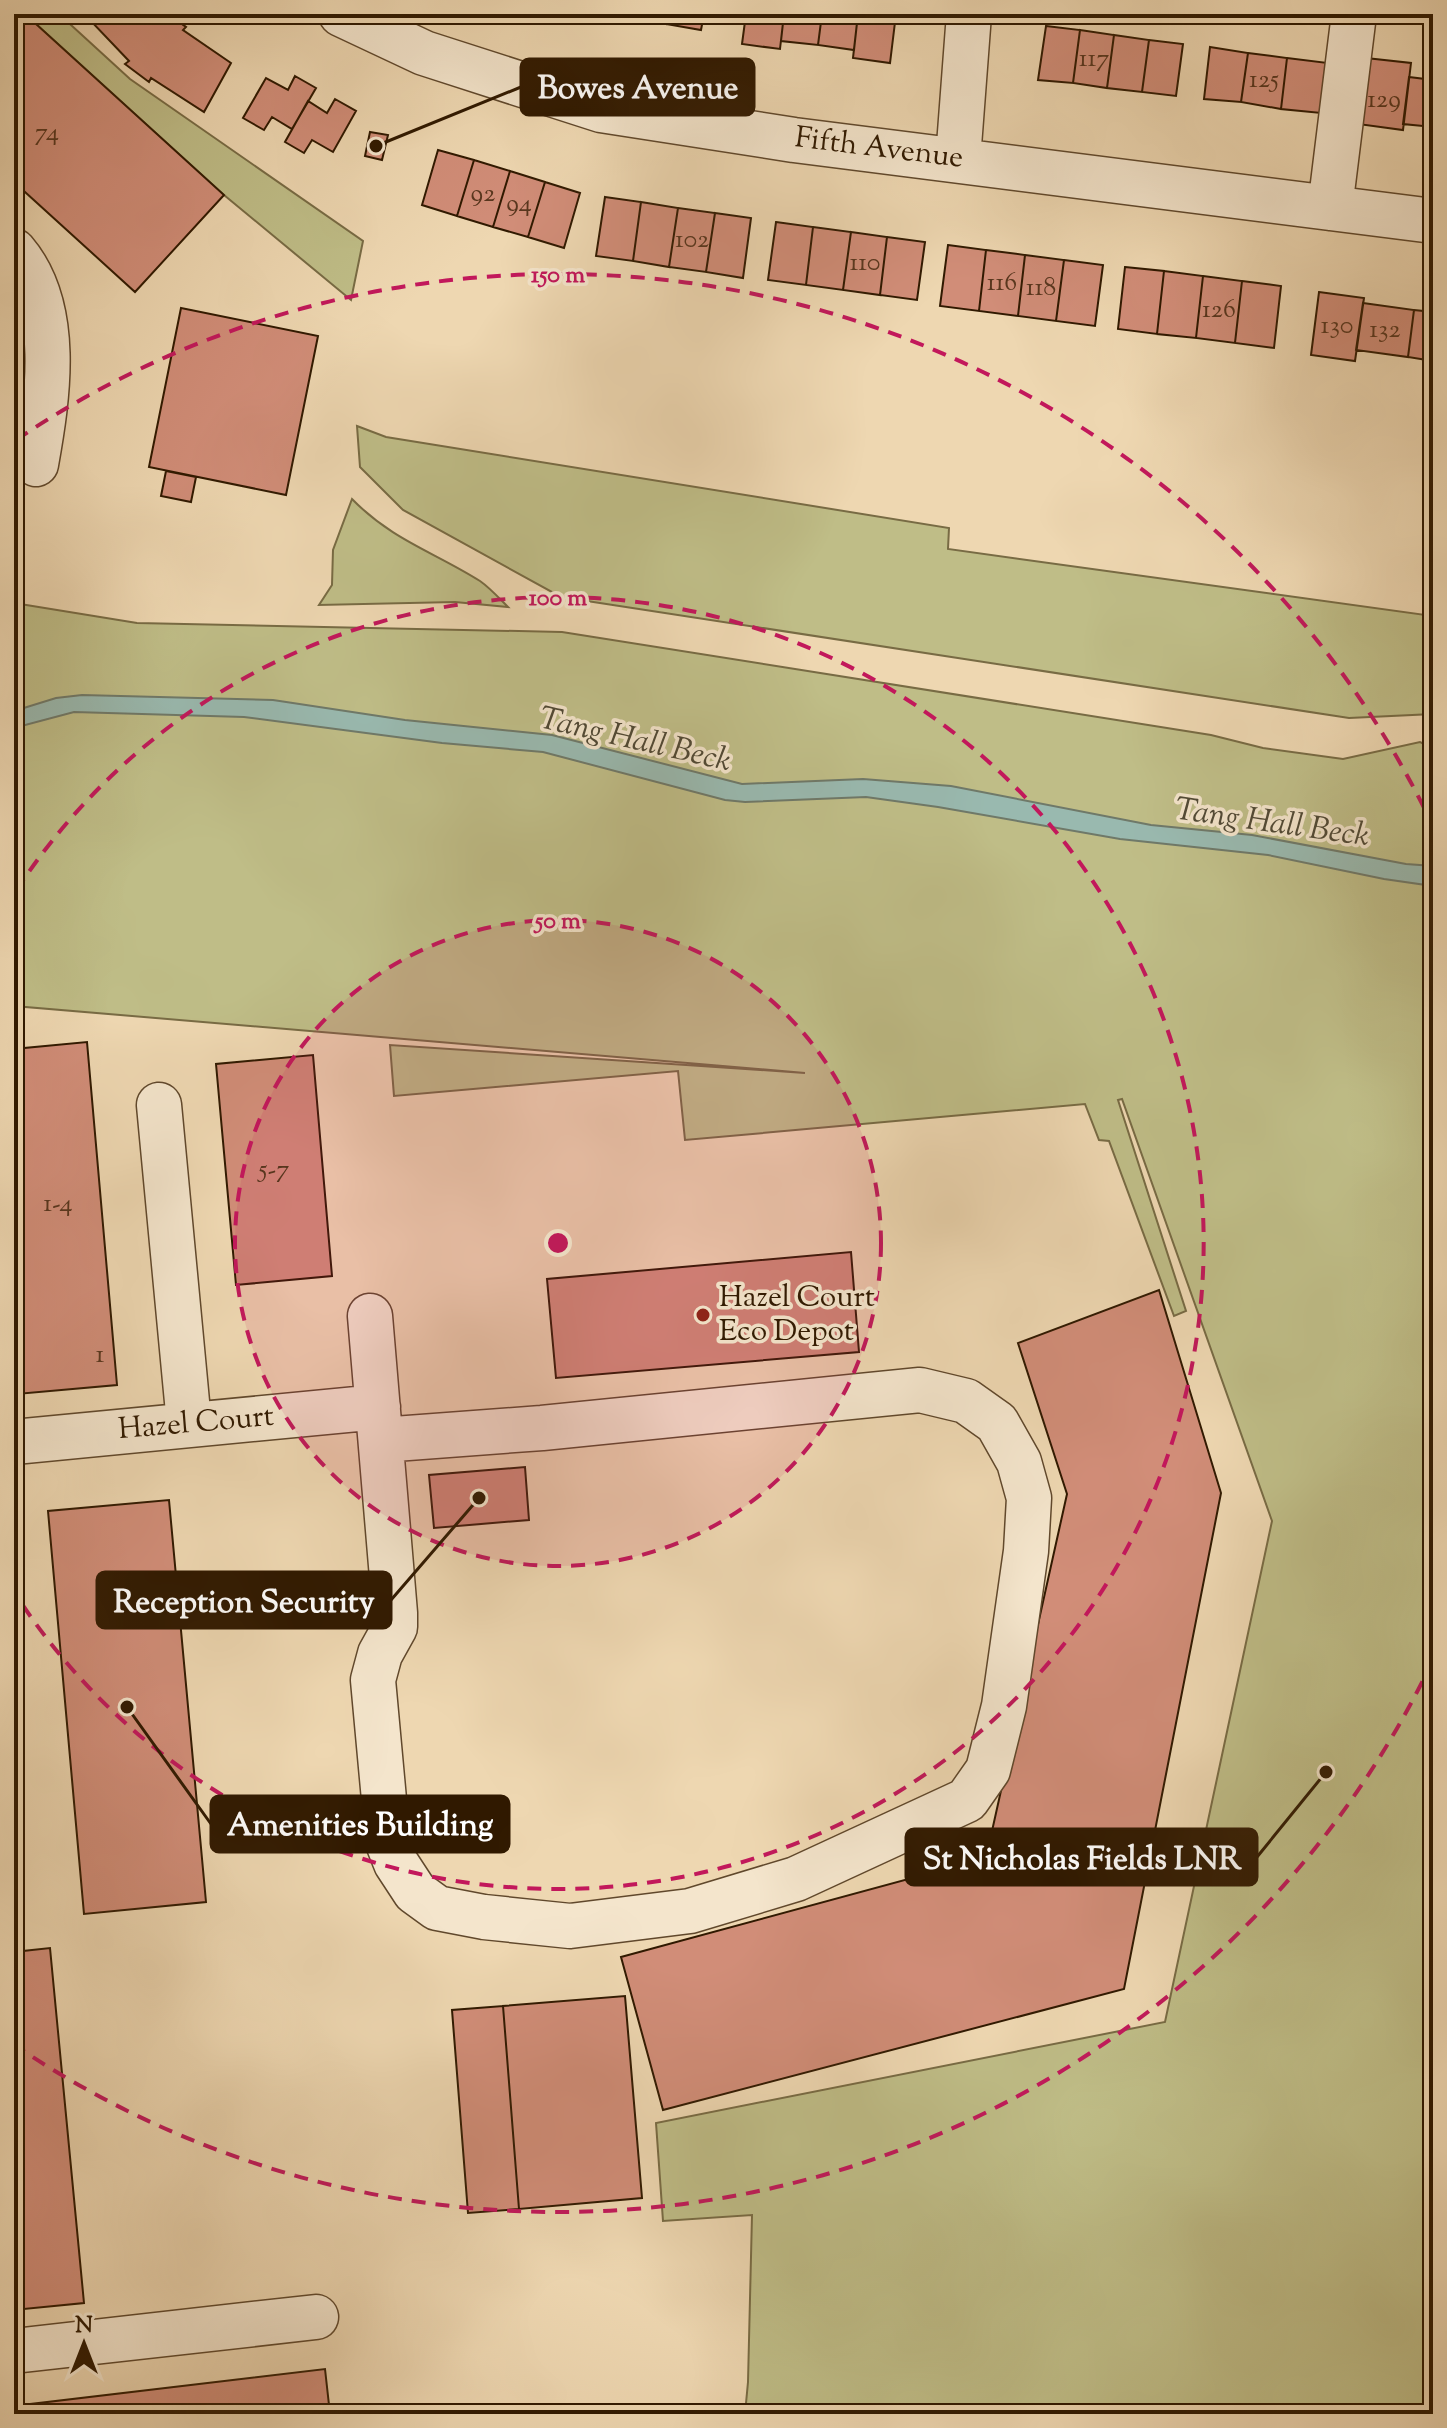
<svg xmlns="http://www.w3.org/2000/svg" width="1447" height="2428" font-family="'Sorts Mill Goudy',serif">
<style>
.green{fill:#bfbd87;stroke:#786b44;stroke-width:2}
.water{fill:#99b9af;stroke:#6f7969;stroke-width:2}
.building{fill:#d18d78;stroke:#301900;stroke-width:2}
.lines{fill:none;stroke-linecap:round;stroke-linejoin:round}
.minor-casing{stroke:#60482c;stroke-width:47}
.minor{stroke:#f4e5cc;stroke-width:44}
.ring{fill:none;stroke:#c2185b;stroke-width:4;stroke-dasharray:14 10}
.poi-dot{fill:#8f2418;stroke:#f4e5cc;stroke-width:3}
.labels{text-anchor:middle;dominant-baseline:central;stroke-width:7;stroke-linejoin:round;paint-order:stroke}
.number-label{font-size:26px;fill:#58361e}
.street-label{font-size:30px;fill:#301900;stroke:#f4e5cc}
.poi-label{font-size:30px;fill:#301900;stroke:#f4e5cc;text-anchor:start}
.water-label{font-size:32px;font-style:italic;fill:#504935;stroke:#f4e5cc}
.centre{fill:#c2185b;stroke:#f4e5cc;stroke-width:4}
.ring-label{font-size:24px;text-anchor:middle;font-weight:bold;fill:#c2185b;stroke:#f4e5cc;stroke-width:7;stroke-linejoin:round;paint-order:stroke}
.leader{fill:none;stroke:#301900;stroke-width:3}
.callout-dot{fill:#301900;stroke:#f4e5cc;stroke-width:3}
.callout{fill:#301900;stroke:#301900;stroke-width:3}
.callout-label{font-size:32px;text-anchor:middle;font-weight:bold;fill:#fff}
</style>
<rect width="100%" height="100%" fill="#eed7b1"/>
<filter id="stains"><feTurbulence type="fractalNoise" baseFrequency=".0025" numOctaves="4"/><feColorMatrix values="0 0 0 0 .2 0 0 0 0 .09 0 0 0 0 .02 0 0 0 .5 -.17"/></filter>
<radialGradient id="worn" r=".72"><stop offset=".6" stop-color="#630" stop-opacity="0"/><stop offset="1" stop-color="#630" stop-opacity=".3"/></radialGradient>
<!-- green -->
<path class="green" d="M 25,14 L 59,14 L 130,79 L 363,241 L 351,300 L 224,195 Z
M 357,426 L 386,437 L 949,528 L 948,549 L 1433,616 L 1433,714 L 1349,718 L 561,597 L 403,510 L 360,467 Z
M 352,499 C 392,540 434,552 480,581 C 490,588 499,598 508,607 L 455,602 L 319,605 L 332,585 L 333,550 Z
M 14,603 L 137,623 L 562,632 L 1211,735 L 1263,748 L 1343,759 L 1420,742 L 1433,748 L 1433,2414 L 745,2414 L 748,2382 L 752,2215 L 663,2221 L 656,2123 L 1165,2022 L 1272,1521 L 1122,1099 L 1118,1100 L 1186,1311 L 1174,1316 L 1109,1141 L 1099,1140 L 1085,1104 L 685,1140 L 678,1071 L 394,1096 L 390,1045 L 805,1073 L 14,1006 Z"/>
<!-- water -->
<path class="water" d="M 82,695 L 273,700 L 405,720 L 552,735 L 742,784 L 863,779 L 951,786 L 1151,825 L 1252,835 L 1406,864 L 1433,866 L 1433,886 L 1384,879 L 1268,855 L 1120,839 L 938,807 L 866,797 L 745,802 L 725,800 L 543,752 L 442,743 L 244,717 L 74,712 L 14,728 L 14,711 L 56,698 Z"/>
<!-- building -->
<path class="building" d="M 14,14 L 25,14 L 224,195 L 135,292 L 14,182 Z
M 89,14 L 162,14 L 169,21 L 172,17 L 186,27 L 183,30 L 231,63 L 204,112 L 151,78 L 149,82 L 125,64 L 129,61 L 87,17 Z
M 631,14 L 668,14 L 666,24 L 631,18 Z
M 668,14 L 704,14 L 701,30 L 666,24 Z
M 746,14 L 784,14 L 780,49 L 742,44 Z
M 784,14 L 822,14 L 818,45 L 781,41 Z
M 822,14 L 858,14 L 854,50 L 818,45 Z
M 858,14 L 896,14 L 890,63 L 853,58 Z
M 1046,26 L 1080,30 L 1073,83 L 1038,80 Z
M 1080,30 L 1114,35 L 1107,88 L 1073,83 Z
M 1114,35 L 1149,40 L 1142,92 L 1107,88 Z
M 1149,40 L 1183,44 L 1176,96 L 1142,92 Z
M 1210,47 L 1248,53 L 1241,102 L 1204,99 Z
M 1248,53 L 1287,58 L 1281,109 L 1241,102 Z
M 1287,58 L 1328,63 L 1321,113 L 1281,109 Z
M 1366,58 L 1411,63 L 1403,130 L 1358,124 Z
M 295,76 L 316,88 L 292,129 L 272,117 L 264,130 L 243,118 L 266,78 L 288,90 Z
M 1409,77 L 1433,80 L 1433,127 L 1403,124 Z
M 335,99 L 356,111 L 333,152 L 312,140 L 304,153 L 285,142 L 308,101 L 327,113 Z
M 370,132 L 388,135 L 382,160 L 365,156 Z
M 438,150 L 474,160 L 457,216 L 422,205 Z
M 474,160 L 510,171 L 493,227 L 457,216 Z
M 510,171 L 545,182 L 528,237 L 493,227 Z
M 545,182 L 580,193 L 564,248 L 528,237 Z
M 605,197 L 641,202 L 633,261 L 596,256 Z
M 641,202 L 678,208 L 669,267 L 633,261 Z
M 678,208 L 715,213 L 706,272 L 669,267 Z
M 715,213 L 751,218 L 743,278 L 706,272 Z
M 776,222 L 813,227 L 806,285 L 768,280 Z
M 813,227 L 851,232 L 843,290 L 806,285 Z
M 851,232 L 887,237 L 880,295 L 843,290 Z
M 887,237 L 925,242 L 917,300 L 880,295 Z
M 948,245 L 986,250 L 979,311 L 940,306 Z
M 986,250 L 1025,255 L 1018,316 L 979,311 Z
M 1025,255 L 1064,260 L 1056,321 L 1018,316 Z
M 1064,260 L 1103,265 L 1095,326 L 1056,321 Z
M 1125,267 L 1164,271 L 1157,334 L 1118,329 Z
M 1164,271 L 1203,276 L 1196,338 L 1157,334 Z
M 1203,276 L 1242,281 L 1235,343 L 1196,338 Z
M 1242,281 L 1281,286 L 1274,348 L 1235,343 Z
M 1319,292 L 1364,298 L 1355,361 L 1311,355 Z
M 1363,303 L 1414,310 L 1408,357 L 1356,350 Z
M 181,308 L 318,336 L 286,495 L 149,467 Z
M 1414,310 L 1433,312 L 1433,361 L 1408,357 Z
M 166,471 L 196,477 L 191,502 L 161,496 Z
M 87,1042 L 117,1385 L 17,1394 L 14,1359 L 14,1049 Z
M 313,1055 L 332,1276 L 236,1285 L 216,1064 Z
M 851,1252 L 859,1352 L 556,1378 L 547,1279 Z
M 1159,1290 L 1221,1493 L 1124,1989 L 663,2110 L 621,1957 L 986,1858 L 1067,1494 L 1018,1343 Z
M 525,1467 L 529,1520 L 434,1528 L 429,1475 Z
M 169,1500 L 206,1902 L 84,1914 L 48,1511 Z
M 50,1948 L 84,2303 L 14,2310 L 14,1952 Z
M 625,1996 L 642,2198 L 519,2209 L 503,2006 Z
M 503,2006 L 519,2209 L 468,2213 L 452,2010 Z
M 325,2369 L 330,2414 L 14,2414 L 14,2406 Z"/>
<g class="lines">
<!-- minor casing -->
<g class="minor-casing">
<path id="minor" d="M 341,14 L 424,53 L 601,110 L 794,140 L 1433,221
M 958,159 L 969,14
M 1330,208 L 1354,14
M 14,251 C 62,307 48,397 36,464
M 159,1105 L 189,1423
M 370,1316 L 395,1613 L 395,1627 L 380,1654 L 373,1680 L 388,1843 L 396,1863 L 415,1892 L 437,1908 L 484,1917 L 570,1926 L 690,1911 L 796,1879 L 967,1800 L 988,1770 L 1004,1706 L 1026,1551 L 1029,1498 L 1019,1462 L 997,1423 L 966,1401 L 920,1390 L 542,1428 L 381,1440
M 14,1442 L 378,1407
M 14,2351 L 316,2317"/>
</g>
<!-- minor -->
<use href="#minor" class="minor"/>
</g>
<!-- distance rings -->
<circle cx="558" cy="1243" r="323" fill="#c2185b" fill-opacity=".12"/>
<g class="ring">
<circle cx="558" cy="1243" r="323"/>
<path d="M16 891A646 646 0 1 1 16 1595"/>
<path d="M1433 1660A969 969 0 0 1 16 2046M16 440A969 969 0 0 1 1433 826"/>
</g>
<!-- markers -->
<circle class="poi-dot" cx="703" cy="1315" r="8"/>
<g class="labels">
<!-- number labels -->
<g class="number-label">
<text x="1094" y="59">117</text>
<text x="1264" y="80">125</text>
<text x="1384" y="100">129</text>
<text x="47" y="133">74</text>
<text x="483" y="194">92</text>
<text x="519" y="204">94</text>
<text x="692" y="240">102</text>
<text x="865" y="263">110</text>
<text x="1002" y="283">116</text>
<text x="1041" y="288">118</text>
<text x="1219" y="310">126</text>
<text x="1337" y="326">130</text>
<text x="1385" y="330">132</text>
<text x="274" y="1170">5-7</text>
<text x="58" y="1204">1-4</text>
<text x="100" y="1355">1</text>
</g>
<!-- street labels -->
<g class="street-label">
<text transform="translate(879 149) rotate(7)">Fifth Avenue</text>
<text transform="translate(196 1424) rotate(-5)">Hazel Court</text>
</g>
<!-- poi labels -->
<g class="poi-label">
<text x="719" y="1298">Hazel Court<tspan x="719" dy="34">Eco Depot</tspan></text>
</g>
<!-- water labels -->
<g class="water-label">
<text transform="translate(635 741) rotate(13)">Tang Hall Beck</text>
<text transform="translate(1272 824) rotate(8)">Tang Hall Beck</text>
</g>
</g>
<circle cx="558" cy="1243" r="12" class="centre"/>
<g class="ring-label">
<text x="558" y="282">150 m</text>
<text x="558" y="605">100 m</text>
<text x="558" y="928">50 m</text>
</g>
<!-- callouts -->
<path class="leader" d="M376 146L521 87M479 1498L391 1600M127 1707L211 1824M1326 1772L1257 1857"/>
<g class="callout-dot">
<circle cx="376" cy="146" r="8"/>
<circle cx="479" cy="1498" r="8"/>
<circle cx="127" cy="1707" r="8"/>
<circle cx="1326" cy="1772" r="8"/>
</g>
<g class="callout">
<rect x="521" y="59" width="233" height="56" rx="8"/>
<rect x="97" y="1572" width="294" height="56" rx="8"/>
<rect x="211" y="1796" width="298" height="56" rx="8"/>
<rect x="906" y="1829" width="351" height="56" rx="8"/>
</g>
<g class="callout-label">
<text x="638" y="98">Bowes Avenue</text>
<text x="244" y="1612">Reception Security</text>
<text x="360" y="1835">Amenities Building</text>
<text x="1082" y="1869">St Nicholas Fields LNR</text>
</g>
<!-- margin -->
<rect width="1447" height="2428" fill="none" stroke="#eed7b1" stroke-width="48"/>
<rect x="16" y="16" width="1415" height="2396" fill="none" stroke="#301900" stroke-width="4"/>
<rect x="24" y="24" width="1399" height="2380" fill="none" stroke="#301900" stroke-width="2"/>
<!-- north arrow -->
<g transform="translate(84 2344)" stroke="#f4e5cc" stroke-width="6" paint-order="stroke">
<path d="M0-6L14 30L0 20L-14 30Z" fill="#301900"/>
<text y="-12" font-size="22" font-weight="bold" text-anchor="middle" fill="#301900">N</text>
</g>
<rect width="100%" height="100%" filter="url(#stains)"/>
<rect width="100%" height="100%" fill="url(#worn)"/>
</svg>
